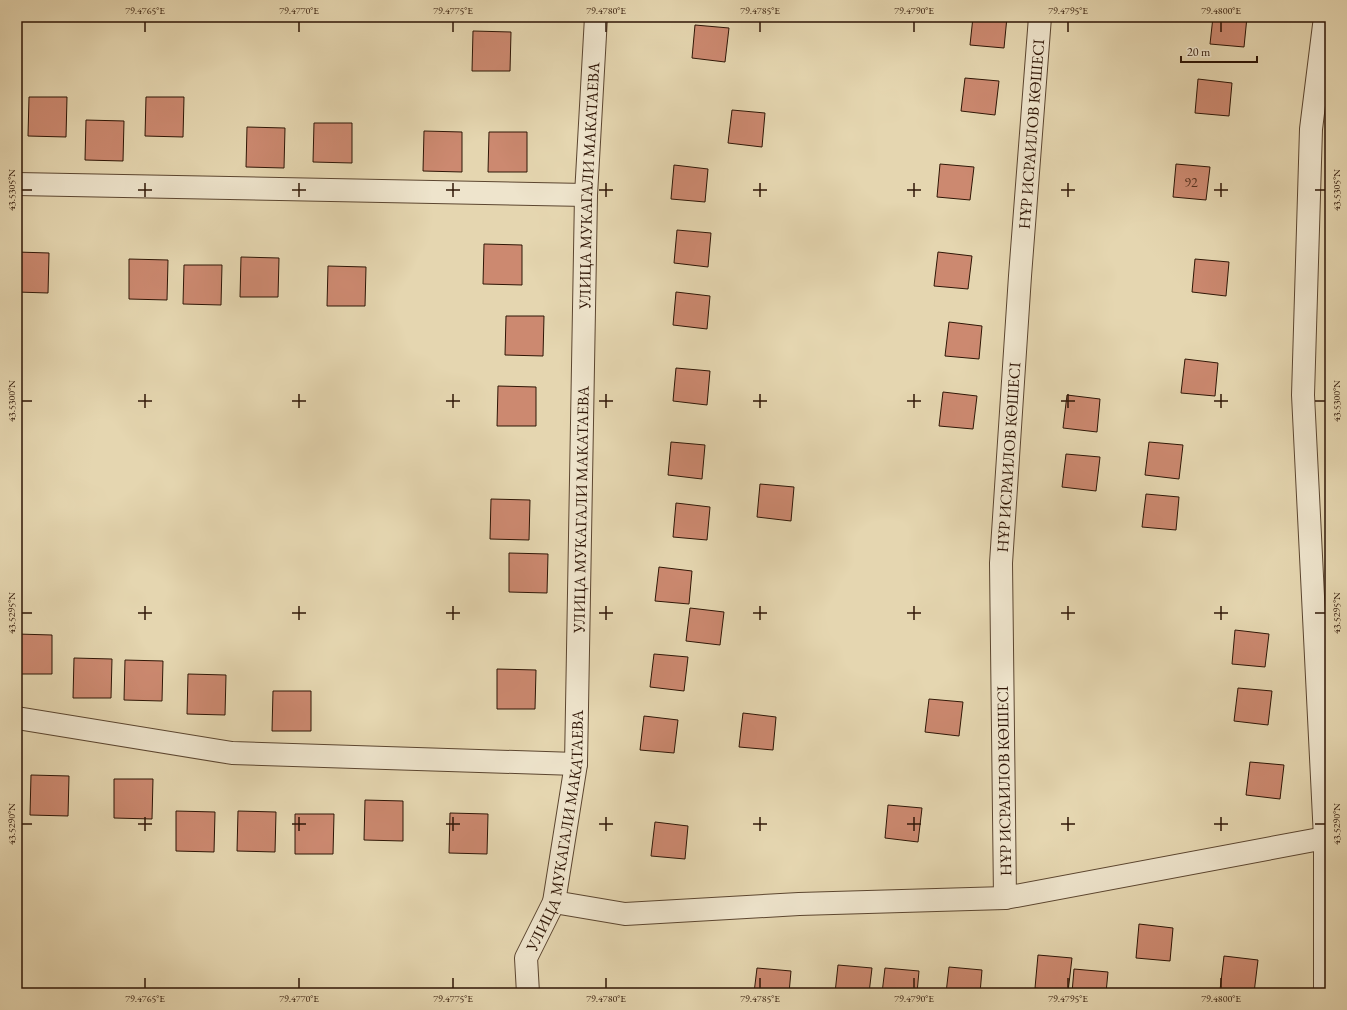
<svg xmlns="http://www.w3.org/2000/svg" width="1347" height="1010" font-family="'EB Garamond',serif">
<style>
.building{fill:#cc8970;stroke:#2f1606}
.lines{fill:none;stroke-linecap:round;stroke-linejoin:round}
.minor-casing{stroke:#5c4630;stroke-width:24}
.minor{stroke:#eee4cc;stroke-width:22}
.ticks{fill:none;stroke:#2f1606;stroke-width:1.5}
.labels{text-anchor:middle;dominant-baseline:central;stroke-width:3;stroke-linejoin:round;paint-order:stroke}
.number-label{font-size:14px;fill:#563320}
.street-label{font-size:16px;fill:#2f1606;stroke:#eee4cc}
.neatline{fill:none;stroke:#2f1606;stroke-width:1.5}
.ticks-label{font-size:10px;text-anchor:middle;fill:#2f1606}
</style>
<rect width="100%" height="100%" fill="#e5d6b0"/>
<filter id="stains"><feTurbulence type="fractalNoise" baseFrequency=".005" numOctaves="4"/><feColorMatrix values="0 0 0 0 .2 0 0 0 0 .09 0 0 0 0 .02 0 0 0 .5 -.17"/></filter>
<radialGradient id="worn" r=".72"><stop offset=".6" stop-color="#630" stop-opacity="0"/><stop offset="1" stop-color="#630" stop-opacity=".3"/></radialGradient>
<!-- building -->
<path class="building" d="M 973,17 L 1007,17 L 1004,48 L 970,45 Z
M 1213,17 L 1247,17 L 1244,47 L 1210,44 Z
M 695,25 L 729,28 L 725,62 L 692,58 Z
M 473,31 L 511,32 L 510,71 L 472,71 Z
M 965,78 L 999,81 L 995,115 L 961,111 Z
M 1198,79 L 1232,83 L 1229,116 L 1195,113 Z
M 29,97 L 67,97 L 66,137 L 28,136 Z
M 146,97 L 184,97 L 183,137 L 145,136 Z
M 732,110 L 765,113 L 762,147 L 728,143 Z
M 86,120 L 124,121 L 123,161 L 85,160 Z
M 314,123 L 352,123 L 352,163 L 313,162 Z
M 247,127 L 285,128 L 284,168 L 246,167 Z
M 424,131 L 462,132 L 462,172 L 423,171 Z
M 489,132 L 527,132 L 527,172 L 488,172 Z
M 940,164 L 974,167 L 970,200 L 937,197 Z
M 1176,164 L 1210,167 L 1206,200 L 1173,197 Z
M 674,165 L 708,169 L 705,202 L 671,199 Z
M 677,230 L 711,233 L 708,267 L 674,263 Z
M 484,244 L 522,245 L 522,285 L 483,284 Z
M 17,252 L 49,253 L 48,293 L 17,292 Z
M 938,252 L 972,256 L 968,289 L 934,286 Z
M 241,257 L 279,258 L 278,297 L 240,297 Z
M 129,259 L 168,260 L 167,300 L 129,299 Z
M 1195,259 L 1229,262 L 1226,296 L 1192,292 Z
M 184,265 L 222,265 L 221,305 L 183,304 Z
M 328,266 L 366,267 L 365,306 L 327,306 Z
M 676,292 L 710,296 L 707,329 L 673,325 Z
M 506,316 L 544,316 L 543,356 L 505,355 Z
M 949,322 L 982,326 L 979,359 L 945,356 Z
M 1185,359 L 1218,363 L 1215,396 L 1181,393 Z
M 676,368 L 710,371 L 707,405 L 673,401 Z
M 498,386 L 536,387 L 536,426 L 497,426 Z
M 943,392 L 977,396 L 973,429 L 939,426 Z
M 1067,395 L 1100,399 L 1097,432 L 1063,428 Z
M 671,442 L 705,445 L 702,479 L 668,475 Z
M 1149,442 L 1183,445 L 1179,479 L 1145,475 Z
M 1066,454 L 1100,457 L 1096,491 L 1062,487 Z
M 760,484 L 794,487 L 791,521 L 757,517 Z
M 1146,494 L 1179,497 L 1176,530 L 1142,527 Z
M 491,499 L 530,500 L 529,540 L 490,539 Z
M 676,503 L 710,507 L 707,540 L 673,537 Z
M 509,553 L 548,554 L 547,593 L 509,592 Z
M 659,567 L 692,571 L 689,604 L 655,601 Z
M 690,608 L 724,612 L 720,645 L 686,641 Z
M 1235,630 L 1269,634 L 1265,667 L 1232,664 Z
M 17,634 L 52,635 L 52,674 L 17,674 Z
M 654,654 L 688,657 L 684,691 L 650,687 Z
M 74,658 L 112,659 L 111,698 L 73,698 Z
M 125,660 L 163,661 L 162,701 L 124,700 Z
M 497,669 L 536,670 L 535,709 L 497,709 Z
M 188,674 L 226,675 L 225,715 L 187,714 Z
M 1238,688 L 1272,691 L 1268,725 L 1234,721 Z
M 273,691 L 311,691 L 311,731 L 272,731 Z
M 929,699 L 963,702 L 959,736 L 925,732 Z
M 743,713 L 776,717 L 773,750 L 739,747 Z
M 644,716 L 678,720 L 674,753 L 640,750 Z
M 1250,762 L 1284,765 L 1280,799 L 1246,795 Z
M 17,764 L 19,764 L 19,804 L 17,804 Z
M 31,775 L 69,776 L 68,816 L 30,815 Z
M 114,779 L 153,779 L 152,819 L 114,818 Z
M 365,800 L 403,801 L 403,841 L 364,840 Z
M 888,805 L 922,808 L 918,842 L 885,838 Z
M 176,811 L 215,812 L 214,852 L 176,851 Z
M 238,811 L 276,812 L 275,852 L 237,851 Z
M 450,813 L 488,814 L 487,854 L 449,853 Z
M 295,814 L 334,814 L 333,854 L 295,854 Z
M 655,822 L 688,826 L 685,859 L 651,856 Z
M 1139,924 L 1173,928 L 1170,961 L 1136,958 Z
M 1038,955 L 1072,958 L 1068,992 L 1035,988 Z
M 1224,956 L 1258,960 L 1254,993 L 1220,990 Z
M 838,965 L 872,968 L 869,993 L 835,993 Z
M 949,967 L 982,970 L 980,993 L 946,993 Z
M 757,968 L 791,971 L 789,993 L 754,993 Z
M 885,968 L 919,971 L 917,993 L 882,993 Z
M 1074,969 L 1108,972 L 1106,993 L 1072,993 Z"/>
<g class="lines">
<!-- minor casing -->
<g class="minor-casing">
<g id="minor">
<path d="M 17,184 L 586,195"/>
<path d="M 17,718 L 232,753 L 576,764"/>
<path id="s1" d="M 1005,898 L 1001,563 L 1020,276 L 1040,17"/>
<path d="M 554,902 L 625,914 L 799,904 L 1005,898 L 1325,838"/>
<path id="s2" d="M 528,993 L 526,958 L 554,902 L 576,764 L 586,195 L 596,17"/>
<path d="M 1325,993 L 1325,838 L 1303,395 L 1311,129 L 1325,17"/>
</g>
</g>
<!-- minor -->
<use href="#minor" class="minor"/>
</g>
<!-- ticks -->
<path class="ticks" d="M 145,22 L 145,32M 299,22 L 299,32M 453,22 L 453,32M 606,22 L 606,32M 760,22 L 760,32M 914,22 L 914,32M 1068,22 L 1068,32M 1221,22 L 1221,32M 145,183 L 145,197M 299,183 L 299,197M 453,183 L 453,197M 606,183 L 606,197M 760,183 L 760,197M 914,183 L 914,197M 1068,183 L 1068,197M 1221,183 L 1221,197M 22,190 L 32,190M 138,190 L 152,190M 292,190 L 306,190M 446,190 L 460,190M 599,190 L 613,190M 753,190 L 767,190M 907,190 L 921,190M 1061,190 L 1075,190M 1214,190 L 1228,190M 1315,190 L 1325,190M 145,394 L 145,408M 299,394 L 299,408M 453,394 L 453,408M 606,394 L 606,408M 760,394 L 760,408M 914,394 L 914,408M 1068,394 L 1068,408M 1221,394 L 1221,408M 22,401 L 32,401M 138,401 L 152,401M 292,401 L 306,401M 446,401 L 460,401M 599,401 L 613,401M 753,401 L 767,401M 907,401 L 921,401M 1061,401 L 1075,401M 1214,401 L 1228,401M 1315,401 L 1325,401M 145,606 L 145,620M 299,606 L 299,620M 453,606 L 453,620M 606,606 L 606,620M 760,606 L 760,620M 914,606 L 914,620M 1068,606 L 1068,620M 1221,606 L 1221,620M 22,613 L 32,613M 138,613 L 152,613M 292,613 L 306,613M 446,613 L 460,613M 599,613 L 613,613M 753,613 L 767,613M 907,613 L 921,613M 1061,613 L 1075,613M 1214,613 L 1228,613M 1315,613 L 1325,613M 145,817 L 145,831M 299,817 L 299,831M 453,817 L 453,831M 606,817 L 606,831M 760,817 L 760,831M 914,817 L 914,831M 1068,817 L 1068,831M 1221,817 L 1221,831M 22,824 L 32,824M 138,824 L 152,824M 292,824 L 306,824M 446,824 L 460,824M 599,824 L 613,824M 753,824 L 767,824M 907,824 L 921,824M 1061,824 L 1075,824M 1214,824 L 1228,824M 1315,824 L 1325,824M 145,978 L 145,988M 299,978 L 299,988M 453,978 L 453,988M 606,978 L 606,988M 760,978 L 760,988M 914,978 L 914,988M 1068,978 L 1068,988M 1221,978 L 1221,988"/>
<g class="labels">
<!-- number labels -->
<g class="number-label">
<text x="1191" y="182">92</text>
</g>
<!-- street labels -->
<g class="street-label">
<text stroke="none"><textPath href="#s1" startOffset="765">НҰР ИСРАИЛОВ КӨШЕСІ</textPath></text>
<text stroke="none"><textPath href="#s2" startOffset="816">УЛИЦА МУКАГАЛИ МАКАТАЕВА</textPath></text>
<text stroke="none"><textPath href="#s1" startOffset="441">НҰР ИСРАИЛОВ КӨШЕСІ</textPath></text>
<text stroke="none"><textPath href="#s2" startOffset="492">УЛИЦА МУКАГАЛИ МАКАТАЕВА</textPath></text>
<text transform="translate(1004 781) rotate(-91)">НҰР ИСРАИЛОВ КӨШЕСІ</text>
<text stroke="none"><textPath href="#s2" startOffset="168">УЛИЦА МУКАГАЛИ МАКАТАЕВА</textPath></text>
</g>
</g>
<!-- margin -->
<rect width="1347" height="1010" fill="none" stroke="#e5d6b0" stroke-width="44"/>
<!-- scale -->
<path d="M1181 56v6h76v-6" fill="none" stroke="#2f1606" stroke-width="2"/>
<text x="1187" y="56" font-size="12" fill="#2f1606" stroke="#eee4cc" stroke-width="3" paint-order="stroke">20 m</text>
<rect x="22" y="22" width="1303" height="966" class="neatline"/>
<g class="ticks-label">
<text x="145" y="14">79.4765°E</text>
<text x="299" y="14">79.4770°E</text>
<text x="453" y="14">79.4775°E</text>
<text x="606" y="14">79.4780°E</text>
<text x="760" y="14">79.4785°E</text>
<text x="914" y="14">79.4790°E</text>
<text x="1068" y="14">79.4795°E</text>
<text x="1221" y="14">79.4800°E</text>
<text transform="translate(11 190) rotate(-90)" y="4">43.5305°N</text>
<text transform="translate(1336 190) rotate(-90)" y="4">43.5305°N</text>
<text transform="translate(11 401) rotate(-90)" y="4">43.5300°N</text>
<text transform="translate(1336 401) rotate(-90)" y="4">43.5300°N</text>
<text transform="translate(11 613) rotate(-90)" y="4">43.5295°N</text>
<text transform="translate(1336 613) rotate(-90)" y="4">43.5295°N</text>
<text transform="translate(11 824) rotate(-90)" y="4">43.5290°N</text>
<text transform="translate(1336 824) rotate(-90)" y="4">43.5290°N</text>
<text x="145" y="1002">79.4765°E</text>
<text x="299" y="1002">79.4770°E</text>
<text x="453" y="1002">79.4775°E</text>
<text x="606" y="1002">79.4780°E</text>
<text x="760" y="1002">79.4785°E</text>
<text x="914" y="1002">79.4790°E</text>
<text x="1068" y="1002">79.4795°E</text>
<text x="1221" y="1002">79.4800°E</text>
</g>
<rect width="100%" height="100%" filter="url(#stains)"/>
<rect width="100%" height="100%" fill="url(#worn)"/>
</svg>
